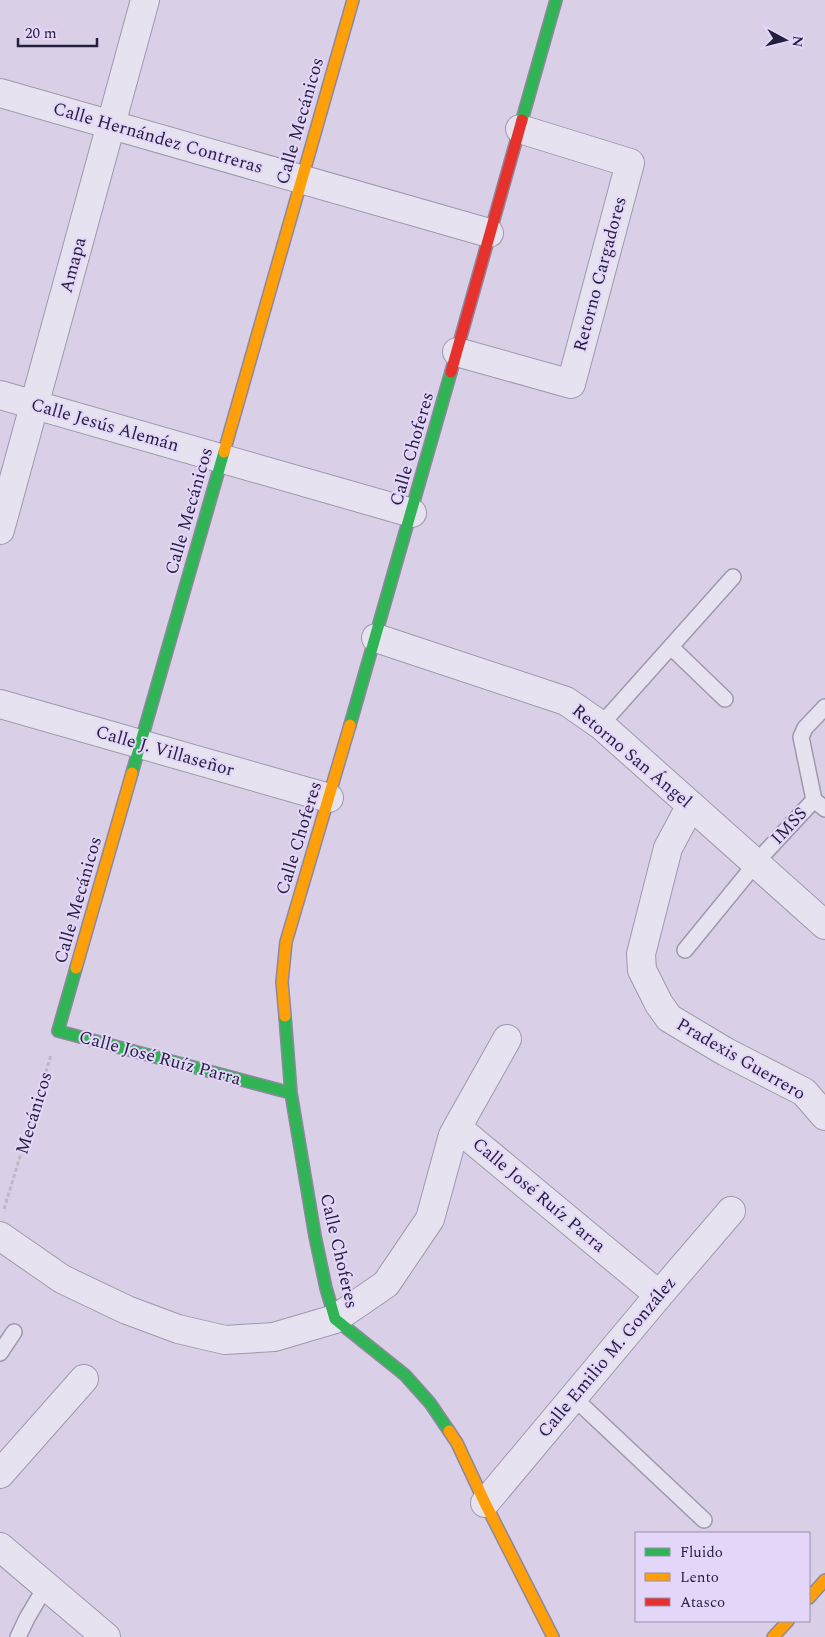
<svg xmlns="http://www.w3.org/2000/svg" width="825" height="1637" font-family="Spectral,serif">
<style>
.lines{fill:none;stroke-linecap:round;stroke-linejoin:round}
.lane-casing{stroke:#9f98ad;stroke-width:18}
.street-casing{stroke:#9f98ad;stroke-width:30}
.fast-casing{stroke:#8e889d;stroke-width:14}
.slow-casing{stroke:#8e889d;stroke-width:14}
.jam-casing{stroke:#8e889d;stroke-width:14}
.path{stroke:#bdb8c8;stroke-width:3;stroke-dasharray:4 2.5;stroke-linecap:butt}
.lane{stroke:#e7e2ef;stroke-width:15}
.street{stroke:#e7e2ef;stroke-width:28}
.fast{stroke:#30b455;stroke-width:11}
.slow{stroke:#ff9f0a;stroke-width:11}
.jam{stroke:#e5322d;stroke-width:11}
.labels{text-anchor:middle;dominant-baseline:central;stroke-width:4;stroke-linejoin:round;paint-order:stroke}
.street-label{font-size:18px;fill:#241f3e;stroke:#e4d6f9}
</style>
<rect width="100%" height="100%" fill="#d9d0e8"/>
<g class="lines">
<!-- lane casing -->
<g class="lane-casing">
<path id="lane" d="M 671,647 L 725,699
M 602,726 L 607,718 L 733,577
M 814,800 L 801,737 L 805,728 L 825,707
M 685,950 L 761,857 L 814,800 L 825,809
M 0,1353 L 14,1332
M 573,1397 L 704,1520
M 18,1637 L 27,1618 L 46,1586"/>
</g>
<!-- street casing -->
<g class="street-casing">
<path id="street" d="M 0,93 L 489,233
M 457,352 L 571,384 L 630,163 L 520,129
M 0,395 L 412,513
M 0,530 L 145,0
M 376,638 L 566,701 L 602,726 L 825,925
M 0,704 L 329,798
M 691,805 L 668,848 L 641,954 L 642,970 L 659,1004 L 669,1018 L 726,1052 L 804,1092 L 825,1116
M 453,1135 L 507,1039
M 0,1236 L 62,1279 L 127,1310 L 178,1329 L 225,1340 L 274,1337 L 335,1319 L 386,1284 L 430,1219 L 453,1135 L 465,1134 L 659,1295
M 0,1474 L 84,1379
M 485,1503 L 659,1295 L 731,1211
M 0,1547 L 106,1637"/>
</g>
<!-- fast casing -->
<g class="fast-casing">
<path id="fast" d="M 522,120 L 556,0
M 350,725 L 451,372
M 132,773 L 224,452
M 76,968 L 58,1031 L 291,1093
M 285,1016 L 291,1093 L 315,1236 L 326,1288 L 335,1319 L 405,1375 L 430,1403 L 449,1431"/>
</g>
<!-- slow casing -->
<g class="slow-casing">
<path id="slow" d="M 224,452 L 353,0
M 76,968 L 132,773
M 285,1016 L 282,982 L 286,942 L 350,725
M 449,1431 L 457,1443 L 485,1503 L 553,1637
M 809,1598 L 825,1580
M 773,1637 L 788,1621"/>
</g>
<!-- jam casing -->
<g class="jam-casing">
<path id="jam" d="M 451,372 L 522,120"/>
</g>
<!-- path -->
<path class="path" d="M 4,1209 L 51,1055"/>
<!-- lane -->
<use href="#lane" class="lane"/>
<!-- street -->
<use href="#street" class="street"/>
<!-- fast -->
<use href="#fast" class="fast"/>
<!-- slow -->
<use href="#slow" class="slow"/>
<!-- jam -->
<use href="#jam" class="jam"/>
</g>
<g class="labels">
<!-- street labels -->
<g class="street-label">
<text transform="translate(300 121) rotate(-74)">Calle Mecánicos</text>
<text transform="translate(158 138) rotate(16)">Calle Hernández Contreras</text>
<text transform="translate(73 265) rotate(-75)">Amapa</text>
<text transform="translate(600 274) rotate(-75)">Retorno Cargadores</text>
<text transform="translate(105 425) rotate(16)">Calle Jesús Alemán</text>
<text transform="translate(412 449) rotate(-74)">Calle Choferes</text>
<text transform="translate(189 511) rotate(-74)">Calle Mecánicos</text>
<text transform="translate(165 751) rotate(16)">Calle J. Villaseñor</text>
<text transform="translate(632 756) rotate(40)">Retorno San Ángel</text>
<text transform="translate(789 826) rotate(-47)">IMSS</text>
<text transform="translate(299 838) rotate(-73)">Calle Choferes</text>
<text transform="translate(78 900) rotate(-74)">Calle Mecánicos</text>
<text transform="translate(160 1058) rotate(15)">Calle José Ruíz Parra</text>
<text transform="translate(741 1059) rotate(30)">Pradexis Guerrero</text>
<text transform="translate(34 1113) rotate(-73)">Mecánicos</text>
<text transform="translate(539 1195) rotate(40)">Calle José Ruíz Parra</text>
<text transform="translate(339 1251) rotate(77)">Calle Choferes</text>
<text transform="translate(607 1357) rotate(-50)">Calle Emilio M. González</text>
</g>
</g>
<!-- legend -->
<rect x="635" y="1532" width="175" height="90" fill="#e4d6f9" stroke="#978dae"/>
<rect x="645" y="1548" width="25" height="8" fill="#30b455" stroke="#978dae"/>
<text x="680" y="1557" font-size="15" fill="#241f3e">Fluido</text>
<rect x="645" y="1573" width="25" height="8" fill="#ff9f0a" stroke="#978dae"/>
<text x="680" y="1582" font-size="15" fill="#241f3e">Lento</text>
<rect x="645" y="1598" width="25" height="8" fill="#e5322d" stroke="#978dae"/>
<text x="680" y="1607" font-size="15" fill="#241f3e">Atasco</text>
<!-- north arrow -->
<g transform="translate(785 40) rotate(97)" stroke="#e4d6f9" stroke-width="4" paint-order="stroke">
<path d="M0-4L9 19L0 12L-9 19Z" fill="#241f3e"/>
<text y="-8" font-size="14" font-weight="bold" text-anchor="middle" fill="#241f3e">N</text>
</g>
<!-- scale -->
<path d="M18 38v8h79v-8" fill="none" stroke="#241f3e" stroke-width="2.5"/>
<text x="25" y="38" font-size="15" fill="#241f3e" stroke="#e4d6f9" stroke-width="4" paint-order="stroke">20 m</text>
</svg>
